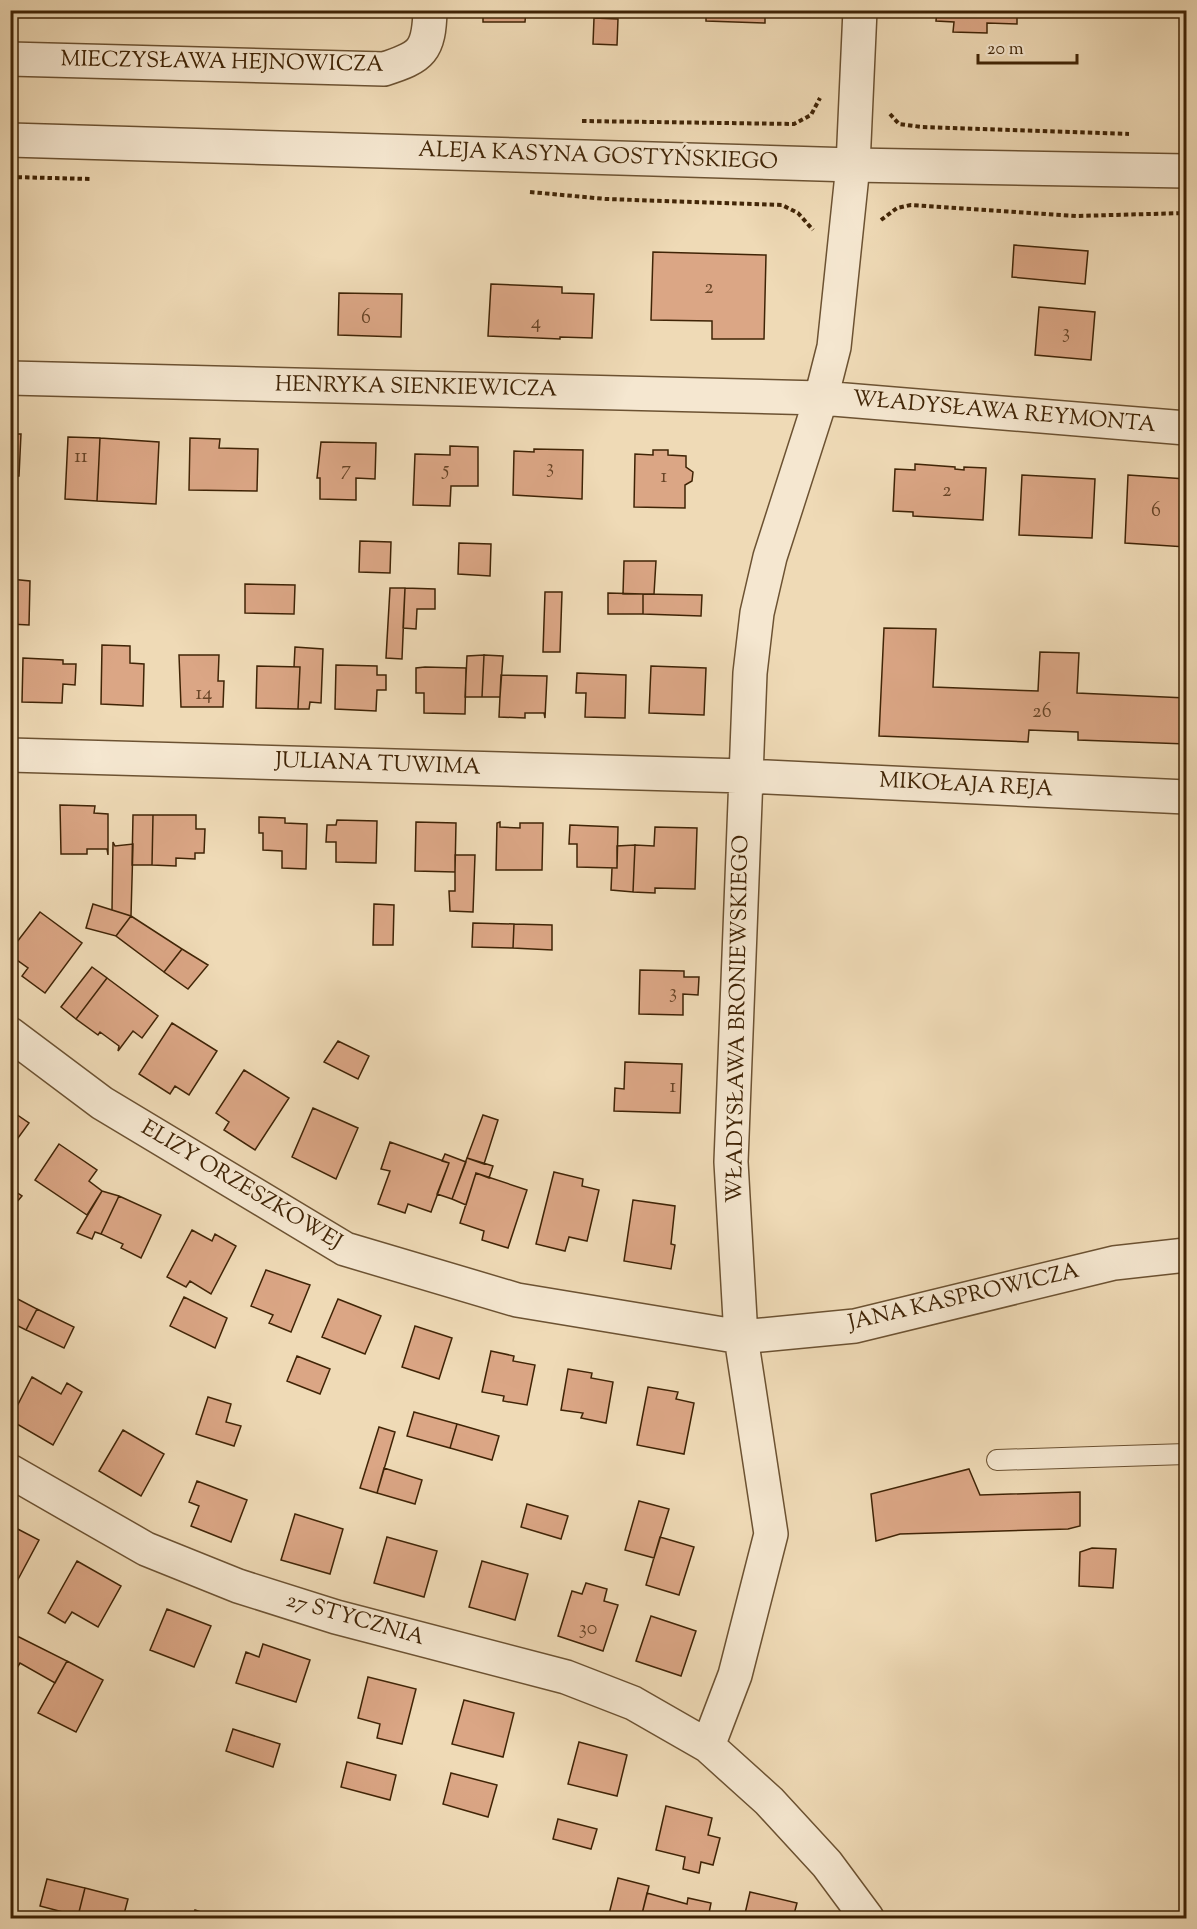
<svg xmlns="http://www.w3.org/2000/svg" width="1197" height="1929" font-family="'Sorts Mill Goudy',serif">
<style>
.building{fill:#dba685;stroke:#402406;stroke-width:1.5}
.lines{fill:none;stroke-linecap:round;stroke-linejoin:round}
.service-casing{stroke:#6c5232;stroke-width:22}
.minor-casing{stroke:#6c5232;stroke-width:36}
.tertiary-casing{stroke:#6c5232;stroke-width:36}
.path{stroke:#402406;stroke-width:4;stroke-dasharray:4.5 3;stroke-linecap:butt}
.service{stroke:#f5e7d0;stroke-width:20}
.minor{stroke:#f5e7d0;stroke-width:33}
.tertiary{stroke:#f5e7d0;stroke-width:33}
.labels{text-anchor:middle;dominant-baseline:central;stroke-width:5;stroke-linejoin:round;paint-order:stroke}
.number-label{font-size:20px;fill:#674426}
.street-label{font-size:22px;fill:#402406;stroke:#f5e7d0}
</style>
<rect width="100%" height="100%" fill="#efdab6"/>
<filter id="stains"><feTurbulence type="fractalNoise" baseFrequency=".00333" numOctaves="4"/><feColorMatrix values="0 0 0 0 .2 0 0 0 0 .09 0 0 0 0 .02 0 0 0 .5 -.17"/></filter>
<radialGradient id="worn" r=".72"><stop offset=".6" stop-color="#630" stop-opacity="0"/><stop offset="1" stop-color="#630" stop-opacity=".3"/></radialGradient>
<!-- building -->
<path class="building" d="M 198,10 L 232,10 L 232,13 L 197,12 Z
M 483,10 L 526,10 L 525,22 L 483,22 Z
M 706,10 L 765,10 L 765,23 L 706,21 Z
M 937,10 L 1017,10 L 1017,24 L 987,23 L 987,33 L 953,32 L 954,22 L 936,21 Z
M 594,18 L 618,19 L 617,45 L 593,44 Z
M 1014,245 L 1088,251 L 1085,284 L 1012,277 Z
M 653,252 L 766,255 L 764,339 L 712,339 L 712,321 L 651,320 Z
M 491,284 L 562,287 L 562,293 L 594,294 L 592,338 L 560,337 L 560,339 L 488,336 Z
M 339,293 L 402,294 L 401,337 L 338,335 Z
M 1039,307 L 1095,312 L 1091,360 L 1035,355 Z
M 10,434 L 21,434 L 19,476 L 10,476 Z
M 68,437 L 100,438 L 97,501 L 65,499 Z
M 100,438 L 159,442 L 156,504 L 97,501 Z
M 190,438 L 220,439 L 219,448 L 258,449 L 257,491 L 189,490 Z
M 321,442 L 376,443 L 375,479 L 356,478 L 356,500 L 320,499 L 320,478 L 317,478 Z
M 450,446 L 478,447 L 478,486 L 451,486 L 450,506 L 413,505 L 415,454 L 450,455 Z
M 534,449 L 583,450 L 582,499 L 513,495 L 514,451 L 534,452 Z
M 653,450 L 668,450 L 668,455 L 686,456 L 686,467 L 693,472 L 692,481 L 685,485 L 685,508 L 634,507 L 635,454 L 653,455 Z
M 915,464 L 955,467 L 955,469 L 964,470 L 964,467 L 986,468 L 983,520 L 913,516 L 913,512 L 893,511 L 895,469 L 915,470 Z
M 1022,475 L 1095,479 L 1092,538 L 1019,535 Z
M 1128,475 L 1186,479 L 1186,547 L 1125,543 Z
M 360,541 L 391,542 L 390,573 L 359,572 Z
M 459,543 L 491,544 L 490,576 L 458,574 Z
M 624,561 L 656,561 L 654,594 L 623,594 Z
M 10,579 L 30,581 L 29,625 L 10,624 Z
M 245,584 L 295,585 L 294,614 L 245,613 Z
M 390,588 L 405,588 L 402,659 L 386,658 Z
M 405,588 L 435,589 L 435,609 L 417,609 L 416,629 L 403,628 Z
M 545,592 L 562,592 L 560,652 L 543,652 Z
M 608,593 L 643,594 L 643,614 L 608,614 Z
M 643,594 L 702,595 L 701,616 L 643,614 Z
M 884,628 L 936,629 L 933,687 L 1038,691 L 1040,652 L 1079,653 L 1077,693 L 1186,698 L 1186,744 L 1078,740 L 1078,732 L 1029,730 L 1028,742 L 879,736 Z
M 102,645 L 130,646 L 130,663 L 144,664 L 143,706 L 101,704 Z
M 295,647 L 323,649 L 321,703 L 310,702 L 309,709 L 298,709 L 300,667 L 294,667 Z
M 179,655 L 219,655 L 218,681 L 224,681 L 223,707 L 181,707 Z
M 484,655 L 503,656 L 500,697 L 482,697 Z
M 484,655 L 482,697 L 465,697 L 467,656 Z
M 23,658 L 63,660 L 63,664 L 76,664 L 75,685 L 63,684 L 62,703 L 22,702 Z
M 336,665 L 377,666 L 377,675 L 386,675 L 386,690 L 377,690 L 376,711 L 335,709 Z
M 257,666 L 300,667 L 298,709 L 256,708 Z
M 651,666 L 706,668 L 704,715 L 649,713 Z
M 425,667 L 466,668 L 465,714 L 424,713 L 424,693 L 416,693 L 416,668 Z
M 577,673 L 626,675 L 625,718 L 585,717 L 586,693 L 576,693 Z
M 501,675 L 547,676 L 545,718 L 544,713 L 525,713 L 525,718 L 499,717 Z
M 60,805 L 95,806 L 94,813 L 108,814 L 108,855 L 107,849 L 87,849 L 87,854 L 61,854 Z
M 133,815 L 153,815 L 152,865 L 132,865 Z
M 153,815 L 196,815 L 196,829 L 205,829 L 204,853 L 195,853 L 195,859 L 176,858 L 176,866 L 152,865 Z
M 259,817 L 285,818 L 285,823 L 307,824 L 306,869 L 282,868 L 282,851 L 263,850 L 263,833 L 259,833 Z
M 337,820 L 377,821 L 376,863 L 336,862 L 336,842 L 326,842 L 327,825 L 336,825 Z
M 416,822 L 456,823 L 455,872 L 415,871 Z
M 500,822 L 500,827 L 520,828 L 520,823 L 543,823 L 542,870 L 496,870 L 497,823 Z
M 570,825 L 618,827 L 617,868 L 577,867 L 577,844 L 569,844 Z
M 655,827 L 697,828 L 695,889 L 655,888 L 655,893 L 633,892 L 635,845 L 654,846 Z
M 113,842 L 115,846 L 133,844 L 131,916 L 112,910 Z
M 635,845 L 633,892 L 611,890 L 612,868 L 617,868 L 617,846 Z
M 455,855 L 475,855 L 473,912 L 450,911 L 449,891 L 455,891 Z
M 93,904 L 131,916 L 116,936 L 86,928 Z
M 374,904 L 394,905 L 393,945 L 373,945 Z
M 40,912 L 82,943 L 45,993 L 22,976 L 28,968 L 10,955 L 10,951 Z
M 131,916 L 182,949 L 164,972 L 116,936 Z
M 473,923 L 514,924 L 513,948 L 472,947 Z
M 514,924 L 552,925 L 552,950 L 513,948 Z
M 182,949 L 208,965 L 188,989 L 164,972 Z
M 92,967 L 107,978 L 76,1019 L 61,1007 Z
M 640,970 L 684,971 L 684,977 L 699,977 L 698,995 L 683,994 L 683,1015 L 639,1014 Z
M 107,978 L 158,1016 L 142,1038 L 133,1031 L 118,1051 L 119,1046 L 100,1032 L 98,1035 L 76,1019 Z
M 172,1023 L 217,1051 L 189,1095 L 175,1086 L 170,1094 L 139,1074 Z
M 338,1041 L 369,1056 L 358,1079 L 324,1062 Z
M 625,1062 L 682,1064 L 680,1113 L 614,1111 L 615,1088 L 624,1089 Z
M 244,1070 L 289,1098 L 255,1150 L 224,1130 L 229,1122 L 216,1113 Z
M 313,1108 L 358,1128 L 336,1179 L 292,1157 Z
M 10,1110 L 29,1123 L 10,1149 Z
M 483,1115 L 498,1120 L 484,1164 L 467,1158 Z
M 390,1142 L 449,1163 L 431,1212 L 408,1204 L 405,1213 L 378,1204 L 390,1171 L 381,1169 Z
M 59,1144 L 97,1170 L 89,1181 L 102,1191 L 87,1215 L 35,1180 Z
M 445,1154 L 466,1162 L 452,1199 L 437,1194 L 449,1163 L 442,1161 Z
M 467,1158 L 493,1166 L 489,1178 L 476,1173 L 466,1205 L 452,1199 Z
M 554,1172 L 583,1179 L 582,1186 L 599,1190 L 587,1241 L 569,1237 L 565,1251 L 536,1244 Z
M 476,1173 L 527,1190 L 508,1248 L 482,1240 L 484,1231 L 460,1223 Z
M 10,1188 L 22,1196 L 10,1210 Z
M 102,1191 L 119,1196 L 101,1234 L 95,1232 L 92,1239 L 77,1233 Z
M 119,1196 L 161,1215 L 141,1258 L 121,1248 L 123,1244 L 101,1234 Z
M 633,1200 L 675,1206 L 671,1244 L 675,1245 L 671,1269 L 624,1261 Z
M 192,1230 L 212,1241 L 215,1234 L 236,1246 L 211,1294 L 190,1281 L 186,1287 L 167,1277 Z
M 266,1270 L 310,1285 L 291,1332 L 269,1323 L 273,1315 L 251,1306 Z
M 10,1295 L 37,1309 L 26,1330 L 10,1322 Z
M 184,1297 L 227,1318 L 215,1348 L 170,1326 Z
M 338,1299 L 381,1316 L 365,1354 L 322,1337 Z
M 37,1309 L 74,1327 L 64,1348 L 26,1330 Z
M 415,1326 L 452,1338 L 439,1379 L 402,1367 Z
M 491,1351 L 514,1356 L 513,1361 L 535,1365 L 527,1405 L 503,1401 L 504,1396 L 482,1392 Z
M 297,1356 L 330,1369 L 320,1394 L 287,1381 Z
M 568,1369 L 592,1373 L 591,1378 L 613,1382 L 606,1423 L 581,1418 L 583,1413 L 561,1410 Z
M 32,1377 L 61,1394 L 67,1383 L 82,1392 L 53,1445 L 10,1420 Z
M 648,1387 L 678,1392 L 676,1399 L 694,1403 L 684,1454 L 637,1445 Z
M 208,1397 L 231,1404 L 226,1422 L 241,1426 L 234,1446 L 196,1434 Z
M 414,1412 L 457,1424 L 450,1448 L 407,1436 Z
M 457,1424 L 499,1436 L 492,1460 L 450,1448 Z
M 379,1427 L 395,1432 L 377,1493 L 360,1488 Z
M 123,1430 L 164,1454 L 141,1496 L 99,1471 Z
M 384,1468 L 422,1480 L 415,1504 L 377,1493 Z
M 969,1469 L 980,1495 L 1080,1492 L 1080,1526 L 1068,1529 L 900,1534 L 876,1541 L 871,1494 Z
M 197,1481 L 247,1500 L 231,1542 L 191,1526 L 199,1506 L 189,1502 Z
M 639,1501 L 669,1509 L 654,1558 L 625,1550 Z
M 527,1504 L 568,1516 L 561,1539 L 521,1527 Z
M 295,1514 L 343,1529 L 330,1574 L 281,1560 Z
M 10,1525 L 39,1540 L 15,1585 L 10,1582 Z
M 387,1537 L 437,1551 L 424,1597 L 374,1583 Z
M 660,1537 L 694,1547 L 679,1595 L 646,1585 Z
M 1092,1548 L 1116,1549 L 1113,1588 L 1079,1586 L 1080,1552 Z
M 77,1561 L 121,1586 L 98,1627 L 72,1612 L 65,1623 L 48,1613 Z
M 482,1561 L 528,1574 L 515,1620 L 469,1607 Z
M 586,1583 L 607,1589 L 604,1601 L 618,1605 L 603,1651 L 558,1636 L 572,1591 L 582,1594 Z
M 167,1609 L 211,1626 L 194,1667 L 150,1650 Z
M 651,1616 L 696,1631 L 681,1676 L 636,1661 Z
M 17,1636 L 67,1661 L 55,1683 L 20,1663 L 17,1668 L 10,1665 L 10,1648 Z
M 263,1644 L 310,1660 L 296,1702 L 236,1683 L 246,1652 L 259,1657 Z
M 67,1661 L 103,1680 L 76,1732 L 38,1713 Z
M 368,1677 L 416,1689 L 402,1744 L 377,1738 L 380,1724 L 358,1718 Z
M 464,1700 L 514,1713 L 503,1757 L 452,1744 Z
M 233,1729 L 280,1744 L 273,1767 L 226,1751 Z
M 579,1742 L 627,1755 L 617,1796 L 568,1784 Z
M 347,1762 L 396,1775 L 390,1800 L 341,1787 Z
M 451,1773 L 497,1785 L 488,1817 L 443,1804 Z
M 666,1806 L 712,1818 L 708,1835 L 720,1838 L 713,1865 L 701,1862 L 699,1873 L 683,1869 L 685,1857 L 656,1850 Z
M 558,1819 L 597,1829 L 591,1849 L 553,1839 Z
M 618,1878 L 649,1886 L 641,1918 L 608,1918 Z
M 47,1879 L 85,1888 L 78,1916 L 40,1906 Z
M 85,1888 L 128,1899 L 123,1918 L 90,1918 L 78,1916 Z
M 750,1892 L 797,1903 L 793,1918 L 744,1918 Z
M 647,1893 L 687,1904 L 688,1898 L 711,1903 L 708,1918 L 641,1918 Z
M 195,1910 L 219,1918 L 192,1918 Z"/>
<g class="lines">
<!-- service casing -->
<g class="service-casing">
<path id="service" d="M 997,1460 L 1186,1454"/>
</g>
<!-- minor casing -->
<g class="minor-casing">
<path id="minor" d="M 10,59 L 384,69 C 422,57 429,51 430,10
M 10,378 L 821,398 L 1186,428
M 10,755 L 745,776 L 1186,797
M 10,1034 L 102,1103 L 345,1249 L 517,1300 L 741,1337 L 855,1326 L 1114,1263 L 1186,1255
M 10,1471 L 146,1549 L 238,1586 L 336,1617 L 566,1677 L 633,1703 L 708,1746 L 769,1801 L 827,1864 L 867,1918
M 708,1746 L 735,1675 L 771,1534 L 741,1337 L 731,1162 L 750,673 L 757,613 L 770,557 L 821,398 L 834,347 L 853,165 L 860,10"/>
</g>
<!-- tertiary casing -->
<g class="tertiary-casing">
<path id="tertiary" d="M 10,140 L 853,165 L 1186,171"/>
</g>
<!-- path -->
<path class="path" d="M 890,114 L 899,124 L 922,127 L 1129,134
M 582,121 L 794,124 L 811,115 L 820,98
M 10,177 L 91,179
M 530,192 L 606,199 L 782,205 L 798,213 L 813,230
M 881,220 L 897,208 L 911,205 L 1076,216 L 1186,213"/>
<!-- service -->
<use href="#service" class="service"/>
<!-- minor -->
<use href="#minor" class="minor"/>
<!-- tertiary -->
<use href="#tertiary" class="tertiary"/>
</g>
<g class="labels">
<!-- number labels -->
<g class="number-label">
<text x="709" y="288">2</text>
<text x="366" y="318">6</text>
<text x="536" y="323">4</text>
<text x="1066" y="333">3</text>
<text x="81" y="457">11</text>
<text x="550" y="468">3</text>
<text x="346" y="470">7</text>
<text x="446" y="470">5</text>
<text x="664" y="477">1</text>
<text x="947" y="491">2</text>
<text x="1156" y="511">6</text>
<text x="204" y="694">14</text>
<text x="1042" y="712">26</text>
<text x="673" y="993">3</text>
<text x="673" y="1087">1</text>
<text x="588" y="1629">30</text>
</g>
<!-- street labels -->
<g class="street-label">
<text transform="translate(222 63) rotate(1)">MIECZYSŁAWA HEJNOWICZA</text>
<text transform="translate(598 157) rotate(2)">ALEJA KASYNA GOSTYŃSKIEGO</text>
<text transform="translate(416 388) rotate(1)">HENRYKA SIENKIEWICZA</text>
<text transform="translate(1004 413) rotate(5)">WŁADYSŁAWA REYMONTA</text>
<text transform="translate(378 765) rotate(2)">JULIANA TUWIMA</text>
<text transform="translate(966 786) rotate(3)">MIKOŁAJA REJA</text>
<text transform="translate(739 1019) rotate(-89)">WŁADYSŁAWA BRONIEWSKIEGO</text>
<text transform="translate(241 1186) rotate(31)">ELIZY ORZESZKOWEJ</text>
<text transform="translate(964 1298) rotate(-13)">JANA KASPROWICZA</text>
<text transform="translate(355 1620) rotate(16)">27 STYCZNIA</text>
</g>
</g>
<!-- margin -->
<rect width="1197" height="1929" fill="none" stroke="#efdab6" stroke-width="36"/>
<rect x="12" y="12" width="1173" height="1905" fill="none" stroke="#402406" stroke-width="3"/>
<rect x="18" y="18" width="1161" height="1893" fill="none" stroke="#402406" stroke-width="1.5"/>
<!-- scale -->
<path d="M978 54v9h99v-9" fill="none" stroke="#402406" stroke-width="3"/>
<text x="987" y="54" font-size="18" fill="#402406" stroke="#f5e7d0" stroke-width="4.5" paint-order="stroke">20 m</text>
<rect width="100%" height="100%" filter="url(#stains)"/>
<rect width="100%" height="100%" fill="url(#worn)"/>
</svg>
